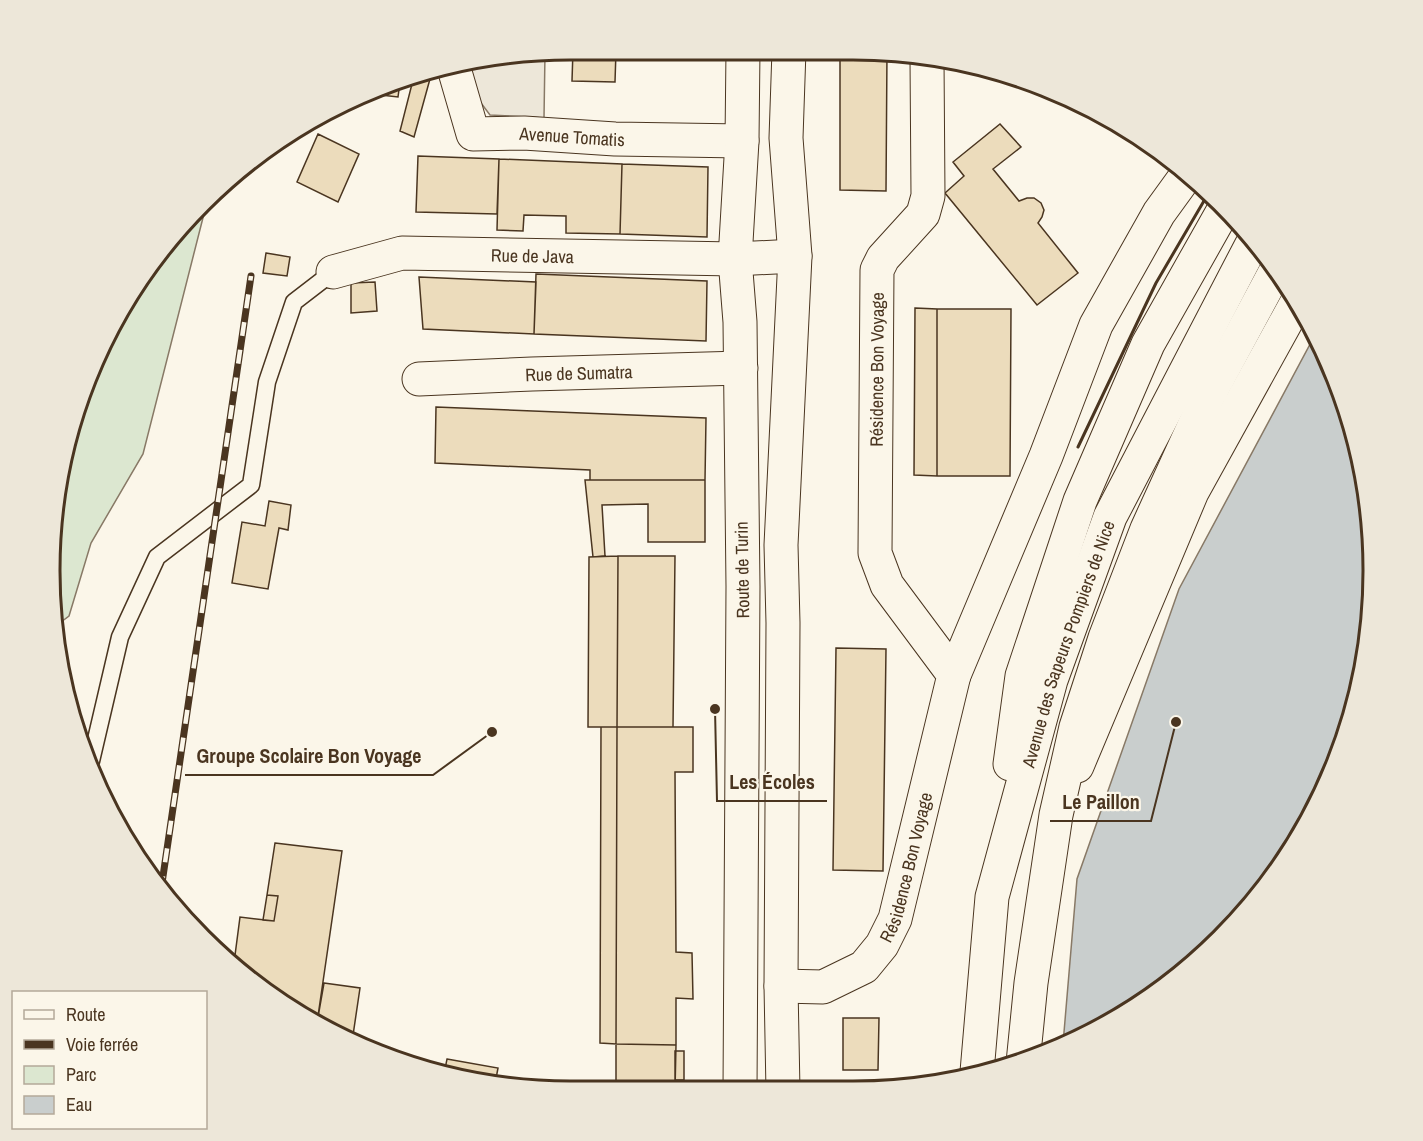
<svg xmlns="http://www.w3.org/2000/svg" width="1423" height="1141" font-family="'Archivo Narrow',sans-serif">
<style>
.green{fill:#dce7d0;stroke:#887966;stroke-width:1.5}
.parking{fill:#ede7d9;stroke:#887966;stroke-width:1.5}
.water{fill:#c9cecd;stroke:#887966;stroke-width:1.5}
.building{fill:#ecdcbc;stroke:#4a3520;stroke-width:1.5}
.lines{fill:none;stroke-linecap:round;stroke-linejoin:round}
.lane-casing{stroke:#4a3520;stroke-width:19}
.street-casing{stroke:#4a3520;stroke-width:35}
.secondary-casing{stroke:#4a3520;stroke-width:35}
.primary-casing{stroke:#4a3520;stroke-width:35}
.lane{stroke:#fbf6e9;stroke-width:16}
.street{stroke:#fbf6e9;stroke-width:33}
.secondary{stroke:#fbf6e9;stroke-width:33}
.primary{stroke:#fbf6e9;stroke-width:33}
.rail-casing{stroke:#4a3520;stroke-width:7}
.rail{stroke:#fbf6e9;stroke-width:4.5;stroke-dasharray:14;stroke-linecap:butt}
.wall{stroke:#4a3520;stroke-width:3}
.labels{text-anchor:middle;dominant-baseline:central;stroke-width:4.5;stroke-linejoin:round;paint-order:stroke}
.street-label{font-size:18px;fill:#4a3520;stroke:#fbf6e9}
.rim{fill:none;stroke:#4a3520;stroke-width:3}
.leader{fill:none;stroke:#4a3520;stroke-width:2}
.callout-dot{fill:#4a3520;stroke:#fbf6e9;stroke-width:2}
.callout-label{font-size:20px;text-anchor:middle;font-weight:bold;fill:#4a3520;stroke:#fbf6e9;stroke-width:4.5;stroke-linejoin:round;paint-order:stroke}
</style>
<rect width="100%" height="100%" fill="#fbf6e9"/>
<!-- green -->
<path class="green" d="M 208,198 L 143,454 L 91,543 L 69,616 L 57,625 L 50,570 L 67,435 L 119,310 L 202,202 Z"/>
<!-- parking -->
<path class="parking" d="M 545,53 L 544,118 L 490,115 L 463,79 L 461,64 Z"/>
<!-- water -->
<path class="water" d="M 1315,335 L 1346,403 L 1369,503 L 1372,605 L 1356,706 L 1320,801 L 1266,888 L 1196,962 L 1113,1022 L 1063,1044 L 1077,879 L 1179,589 Z"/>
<!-- building -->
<path class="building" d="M 573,50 L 692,50 L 692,53 L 616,51 L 615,82 L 572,81 Z
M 840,50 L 887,51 L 886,191 L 840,190 Z
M 433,68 L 414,137 L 400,131 L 414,76 Z
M 400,82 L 398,97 L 372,94 Z
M 1000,124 L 1021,147 L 993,169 L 1019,201 L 1027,198 L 1034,198 L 1041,203 L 1044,210 L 1042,217 L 1038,223 L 1078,273 L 1037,305 L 945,193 L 964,176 L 953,162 Z
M 318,134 L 359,154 L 338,202 L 297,182 Z
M 418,156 L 499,159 L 497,214 L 416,212 Z
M 499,159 L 622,164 L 620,234 L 566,233 L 566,216 L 524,215 L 523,231 L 497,230 Z
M 622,164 L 708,167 L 707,237 L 620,234 Z
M 266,253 L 290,257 L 287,276 L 263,273 Z
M 536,274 L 707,281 L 706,341 L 534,334 Z
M 419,277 L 536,282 L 534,334 L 423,329 Z
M 375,282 L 377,311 L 351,313 L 351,283 Z
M 915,308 L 937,309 L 937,476 L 914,475 Z
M 937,309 L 1011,309 L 1010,476 L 937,476 Z
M 436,407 L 706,418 L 705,480 L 590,480 L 590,470 L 435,463 Z
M 585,480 L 705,480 L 705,542 L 648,542 L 648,504 L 602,505 L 605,556 L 593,557 Z
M 269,501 L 291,505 L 288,530 L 279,528 L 268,589 L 232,583 L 242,522 L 265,526 Z
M 618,556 L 675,556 L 673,727 L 617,727 Z
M 618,556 L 617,727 L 588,727 L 589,557 Z
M 836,648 L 886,649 L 883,871 L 833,870 Z
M 601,727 L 617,727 L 616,1044 L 600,1043 Z
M 617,727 L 693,727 L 693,772 L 675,772 L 676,952 L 692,953 L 693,999 L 676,998 L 676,1045 L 616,1044 Z
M 275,843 L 342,851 L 317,1023 L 281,1004 L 234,963 L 240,917 L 274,921 L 278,896 L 267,895 Z
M 267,895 L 278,896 L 274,921 L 263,920 Z
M 324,983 L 360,988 L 352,1042 L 317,1023 Z
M 843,1018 L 879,1018 L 878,1070 L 843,1070 Z
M 616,1044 L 676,1045 L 675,1091 L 616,1091 Z
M 675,1051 L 684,1051 L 684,1080 L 675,1080 Z
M 447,1059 L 498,1068 L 495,1084 L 469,1082 L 444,1074 Z"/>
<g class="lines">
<!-- lane casing -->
<g class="lane-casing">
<path id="lane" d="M 91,761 L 120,637 L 157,557 L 251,485 L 267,382 L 294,302 L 333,272"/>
</g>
<!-- street casing -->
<g class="street-casing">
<g id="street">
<path id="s1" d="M 453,65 L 473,134 L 524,133 L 615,139 L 742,141"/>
<path id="s2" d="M 333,272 L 402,253 L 735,259 L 795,256"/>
<path id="s3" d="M 419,379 L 532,374 L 741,368"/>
<path d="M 954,675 L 1046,456 L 1096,325 L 1159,213 L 1188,173"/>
<path id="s4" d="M 781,986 L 823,987 L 864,967 L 882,945 L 895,919 L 954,675 L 887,585 L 875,553 L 877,270 L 883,258 L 923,214 L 928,196 L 927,59"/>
</g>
</g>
<!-- secondary casing -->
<g class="secondary-casing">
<path id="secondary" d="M 1077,766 L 1192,492 L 1297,302
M 740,1091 L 743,586 L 740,322 L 735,259 L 742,141 L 743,50
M 783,1091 L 781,986 L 783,623 L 781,545 L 795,256 L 786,138 L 789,50"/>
</g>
<!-- primary casing -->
<g class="primary-casing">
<g id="primary">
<path d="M 1010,764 L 1022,676 L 1080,501 L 1148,344 L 1223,211"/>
<path d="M 1023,1063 L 1031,983 L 1056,815 L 1076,727 L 1105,638 L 1147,529 L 1204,404 L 1274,274"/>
<path id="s5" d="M 977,1072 L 992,897 L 1051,680 L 1110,517 L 1251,246"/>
</g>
</g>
<!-- lane -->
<use href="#lane" class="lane"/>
<!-- street -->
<use href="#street" class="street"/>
<!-- secondary -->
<use href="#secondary" class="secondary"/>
<!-- primary -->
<use href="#primary" class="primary"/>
<!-- rail casing -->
<g class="rail-casing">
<path id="rail" d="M 161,890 L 251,276"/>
</g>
<!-- rail -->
<use href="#rail" class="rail"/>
<!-- wall -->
<path class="wall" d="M 1078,447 L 1156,283 L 1208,194"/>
</g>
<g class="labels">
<!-- street labels -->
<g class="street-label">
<text stroke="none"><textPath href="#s1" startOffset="171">Avenue Tomatis</textPath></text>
<text stroke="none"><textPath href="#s2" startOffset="202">Rue de Java</textPath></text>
<text stroke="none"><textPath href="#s4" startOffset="726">Résidence Bon Voyage</textPath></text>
<text stroke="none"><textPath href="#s3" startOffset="160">Rue de Sumatra</textPath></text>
<text transform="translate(742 570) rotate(-91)">Route de Turin</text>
<text stroke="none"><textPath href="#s5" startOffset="440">Avenue des Sapeurs Pompiers de Nice</textPath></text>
<text stroke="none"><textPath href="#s4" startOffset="198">Résidence Bon Voyage</textPath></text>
</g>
</g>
<!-- crop -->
<path d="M0 0H1423V1141H0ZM570 60H853A510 510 0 0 1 1363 570V571A510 510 0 0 1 853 1081H570A510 510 0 0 1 60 571V570A510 510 0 0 1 570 60Z" fill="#ede7d9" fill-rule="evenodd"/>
<path class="rim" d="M570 60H853A510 510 0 0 1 1363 570V571A510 510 0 0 1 853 1081H570A510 510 0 0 1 60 571V570A510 510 0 0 1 570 60Z"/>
<!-- callouts -->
<path class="leader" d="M492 732L433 775H185M715 709L717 801H827M1176 722L1151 821H1050"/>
<g class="callout-dot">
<circle cx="492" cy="732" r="6"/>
<circle cx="715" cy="709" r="6"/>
<circle cx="1176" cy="722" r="6"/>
</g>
<g class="callout-label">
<text x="309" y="763">Groupe Scolaire Bon Voyage</text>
<text x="772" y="789">Les Écoles</text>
<text x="1101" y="809">Le Paillon</text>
</g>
<!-- legend -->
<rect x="12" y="991" width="195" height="138" fill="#fbf6e9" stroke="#b4a999" stroke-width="1.5"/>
<rect x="24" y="1010" width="30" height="9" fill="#fbf6e9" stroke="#b4a999" stroke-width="1.5"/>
<text x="66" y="1021" font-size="18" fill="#4a3520">Route</text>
<rect x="24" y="1040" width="30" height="9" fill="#4a3520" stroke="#b4a999" stroke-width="1.5"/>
<text x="66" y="1051" font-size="18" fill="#4a3520">Voie ferrée</text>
<rect x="24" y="1066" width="30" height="18" fill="#dce7d0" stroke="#b4a999" stroke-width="1.5"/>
<text x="66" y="1081" font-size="18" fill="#4a3520">Parc</text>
<rect x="24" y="1096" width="30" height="18" fill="#c9cecd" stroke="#b4a999" stroke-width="1.5"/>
<text x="66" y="1111" font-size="18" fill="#4a3520">Eau</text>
</svg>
